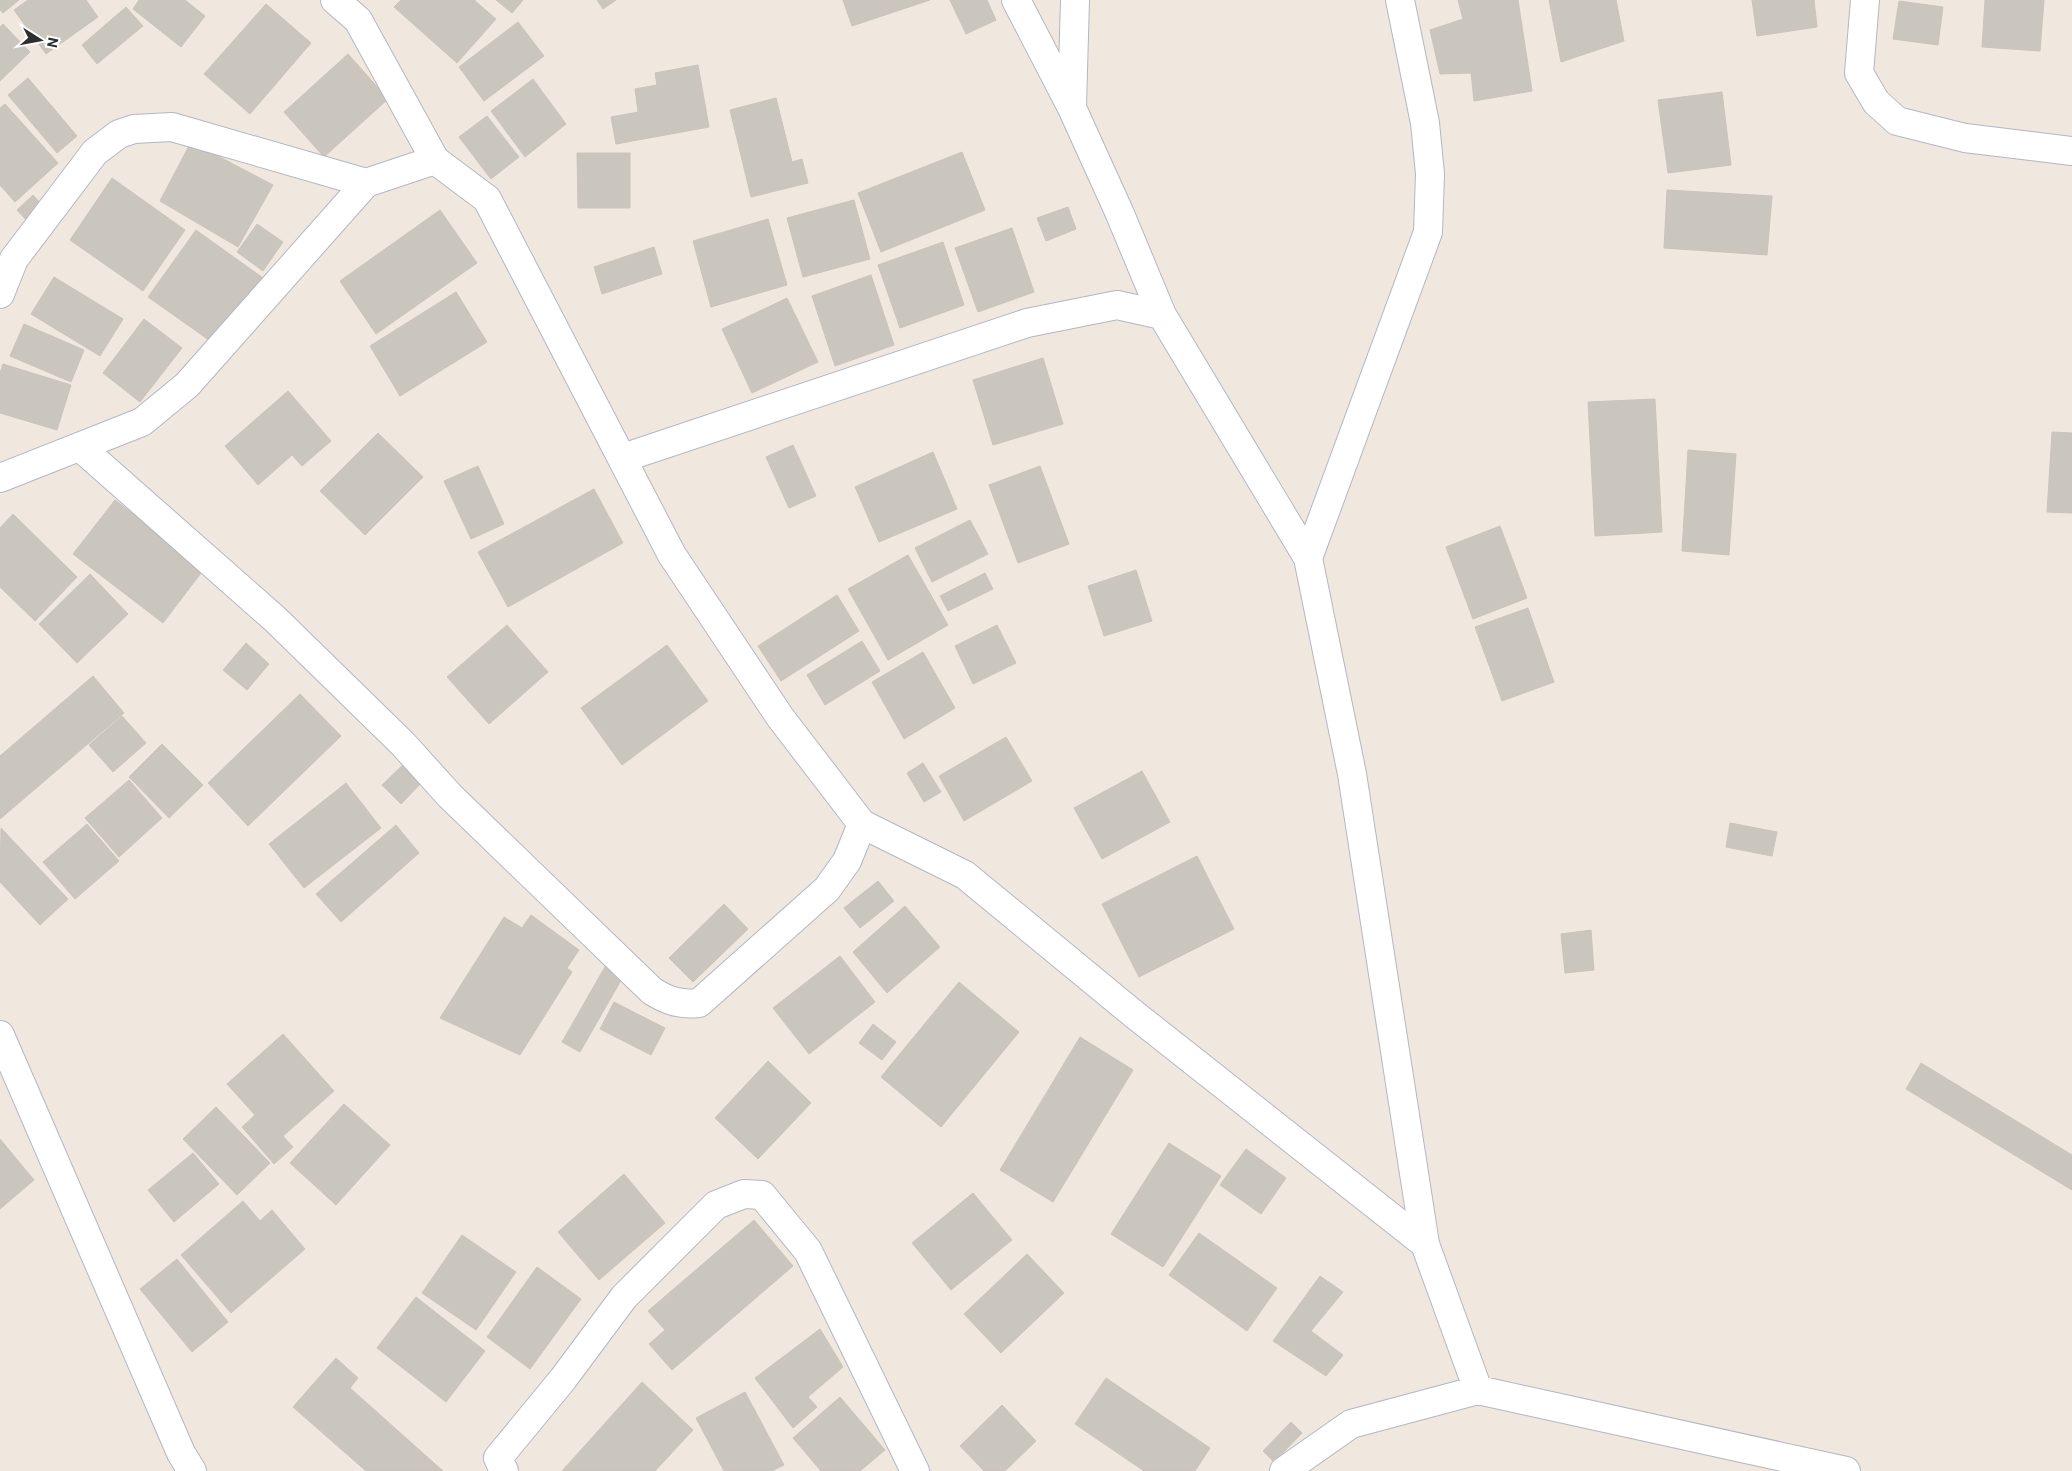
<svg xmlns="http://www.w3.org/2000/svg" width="2072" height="1471" font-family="Roboto,sans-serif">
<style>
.building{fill:#cbc6bd;stroke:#ccc3b8}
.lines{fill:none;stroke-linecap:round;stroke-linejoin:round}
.minor-casing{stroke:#b3b7c2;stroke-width:30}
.minor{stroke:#fff;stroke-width:28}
</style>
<rect width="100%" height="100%" fill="#f0e7df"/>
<!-- building -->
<path class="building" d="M 0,0 L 19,0 L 3,13 L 0,10 Z
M 28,0 L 86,0 L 98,17 L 46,54 L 14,10 Z
M 139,0 L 185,0 L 205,16 L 181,47 L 133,9 Z
M 401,0 L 474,0 L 496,19 L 457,63 L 394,7 Z
M 496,0 L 523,0 L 512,13 Z
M 597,0 L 616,0 L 603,9 Z
M 843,0 L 930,0 L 852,26 Z
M 950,0 L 987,0 L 996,20 L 966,34 Z
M 1458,0 L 1518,0 L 1532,91 L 1474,101 L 1471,73 L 1440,74 L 1430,30 L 1463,19 Z
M 1549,0 L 1616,0 L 1624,41 L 1561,62 Z
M 1752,0 L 1814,0 L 1817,27 L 1757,36 Z
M 1985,0 L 2044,0 L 2040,51 L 1982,47 Z
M 1899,1 L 1943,7 L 1938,45 L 1893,39 Z
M 266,4 L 311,43 L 250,114 L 204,74 Z
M 126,7 L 143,26 L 97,64 L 82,45 Z
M 518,22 L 544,56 L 484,101 L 459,67 Z
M 3,24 L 30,52 L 0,81 L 0,27 Z
M 348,54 L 388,99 L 324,157 L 284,112 Z
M 698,65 L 709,127 L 616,144 L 611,117 L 638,112 L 635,89 L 657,85 L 655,73 Z
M 28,78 L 77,136 L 57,153 L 8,95 Z
M 533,79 L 566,124 L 525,157 L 491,111 Z
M 1722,92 L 1731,165 L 1668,173 L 1658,100 Z
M 776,98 L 792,162 L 802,159 L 808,183 L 751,197 L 730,110 Z
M 5,104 L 58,163 L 15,202 L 0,185 L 0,108 Z
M 487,116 L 519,157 L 491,179 L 459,137 Z
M 191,142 L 273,185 L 238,247 L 160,201 Z
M 962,152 L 985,210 L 881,252 L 858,193 Z
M 577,153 L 630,153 L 630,208 L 578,208 Z
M 112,178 L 185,230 L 143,291 L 70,240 Z
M 1667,190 L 1772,196 L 1767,255 L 1664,248 Z
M 33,195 L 45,208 L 29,223 L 17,210 Z
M 854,200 L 870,259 L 803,277 L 787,218 Z
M 1068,207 L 1076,229 L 1046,241 L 1037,218 Z
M 440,210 L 477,263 L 376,334 L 340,281 Z
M 768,219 L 787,285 L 711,307 L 693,241 Z
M 257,224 L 283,242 L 263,271 L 237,252 Z
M 1012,228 L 1034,292 L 978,312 L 955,248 Z
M 196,230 L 263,278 L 216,345 L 148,297 Z
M 943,242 L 964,305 L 900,328 L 878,265 Z
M 654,247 L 662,274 L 602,294 L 594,267 Z
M 871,275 L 894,345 L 835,366 L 812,296 Z
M 54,277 L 123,319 L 100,356 L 31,314 Z
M 456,292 L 487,342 L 400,396 L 370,346 Z
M 787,298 L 818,362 L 752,393 L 722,329 Z
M 144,319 L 182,348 L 140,402 L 103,373 Z
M 24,324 L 84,350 L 71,382 L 10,356 Z
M 1043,358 L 1063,424 L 993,445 L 973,380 Z
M 3,364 L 71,385 L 57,430 L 0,413 L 0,373 Z
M 288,391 L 331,441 L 302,466 L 292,455 L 258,485 L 225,446 Z
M 1655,399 L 1662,532 L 1595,536 L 1588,402 Z
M 2052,432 L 2072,433 L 2072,513 L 2047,512 Z
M 378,433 L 423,477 L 365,535 L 320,491 Z
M 793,445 L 816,496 L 789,508 L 766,457 Z
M 1688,450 L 1736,454 L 1729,555 L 1682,551 Z
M 933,452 L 957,509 L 879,542 L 855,487 Z
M 478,466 L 504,524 L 471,539 L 444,481 Z
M 1040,466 L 1069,544 L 1018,563 L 989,485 Z
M 594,489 L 623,543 L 508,607 L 478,552 Z
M 115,500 L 204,569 L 163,623 L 73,554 Z
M 13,514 L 77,577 L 35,621 L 0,587 L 0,528 Z
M 970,520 L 988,554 L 932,582 L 915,548 Z
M 1500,526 L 1527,598 L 1473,619 L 1446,547 Z
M 908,555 L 948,625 L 888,660 L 848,589 Z
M 1136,570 L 1152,621 L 1104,636 L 1088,586 Z
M 985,573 L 993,589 L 948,611 L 940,596 Z
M 90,574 L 128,614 L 77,663 L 39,624 Z
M 837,595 L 859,631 L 781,681 L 758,646 Z
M 1528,608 L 1554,682 L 1502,701 L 1475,627 Z
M 507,625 L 548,672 L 489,724 L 447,677 Z
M 997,625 L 1016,663 L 973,684 L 955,646 Z
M 862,641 L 880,671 L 825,705 L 807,675 Z
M 246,643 L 269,664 L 247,690 L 223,670 Z
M 667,645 L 708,701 L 622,765 L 581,708 Z
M 923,652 L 955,708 L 904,739 L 872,682 Z
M 93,676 L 124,713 L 0,819 L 0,756 Z
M 300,694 L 341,736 L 248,826 L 208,783 Z
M 122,716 L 146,743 L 113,772 L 89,745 Z
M 1006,737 L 1032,781 L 964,821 L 939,776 Z
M 162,744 L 203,785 L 169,818 L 129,777 Z
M 409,759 L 427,777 L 401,804 L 382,785 Z
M 923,763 L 941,792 L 924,802 L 907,773 Z
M 1142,771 L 1170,822 L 1102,859 L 1074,808 Z
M 129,780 L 162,818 L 119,857 L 85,818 Z
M 346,783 L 381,828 L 304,888 L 269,844 Z
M 1730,823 L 1777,832 L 1772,856 L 1726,847 Z
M 87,824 L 119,861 L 75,899 L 43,862 Z
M 396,825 L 419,853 L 341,922 L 316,894 Z
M 1,828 L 68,899 L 40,925 L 0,882 Z
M 1197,856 L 1234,929 L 1139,977 L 1102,904 Z
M 878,881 L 894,901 L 860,928 L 844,908 Z
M 724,904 L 748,929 L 693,982 L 669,958 Z
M 905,906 L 940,947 L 887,993 L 853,952 Z
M 531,915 L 579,950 L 567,968 L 572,972 L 520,1055 L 440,1018 L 504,917 L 522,928 Z
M 1591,930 L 1594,970 L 1565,973 L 1561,934 Z
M 840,956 L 875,1002 L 809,1054 L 773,1008 Z
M 606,965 L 624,975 L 580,1052 L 562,1042 Z
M 959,982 L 1019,1032 L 941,1127 L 881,1077 Z
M 614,1002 L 665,1028 L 651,1055 L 600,1029 Z
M 873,1024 L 896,1042 L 882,1060 L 859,1043 Z
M 283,1034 L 334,1091 L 283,1136 L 293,1147 L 274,1164 L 242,1127 L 255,1115 L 227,1084 Z
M 1080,1037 L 1133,1070 L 1053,1202 L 1000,1170 Z
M 768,1061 L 811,1103 L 758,1159 L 715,1118 Z
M 1921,1063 L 2072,1155 L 2072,1190 L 1906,1089 Z
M 344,1104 L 390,1145 L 336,1205 L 290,1163 Z
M 216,1107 L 270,1163 L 237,1195 L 183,1139 Z
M 0,1139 L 34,1180 L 0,1209 Z
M 1169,1143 L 1221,1176 L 1163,1267 L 1111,1234 Z
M 1246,1149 L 1286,1178 L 1261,1214 L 1220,1185 Z
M 193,1153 L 219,1184 L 174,1222 L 148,1190 Z
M 624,1174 L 665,1223 L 599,1280 L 558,1232 Z
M 973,1193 L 1012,1240 L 951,1290 L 912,1243 Z
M 243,1201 L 260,1221 L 272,1210 L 305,1249 L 231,1313 L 181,1255 Z
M 754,1220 L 793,1266 L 672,1370 L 649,1344 L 665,1330 L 648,1311 Z
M 1199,1233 L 1277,1288 L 1247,1331 L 1169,1275 Z
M 462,1235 L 516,1272 L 476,1330 L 422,1293 Z
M 1027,1254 L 1064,1293 L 1001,1353 L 964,1314 Z
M 177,1259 L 228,1322 L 192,1352 L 140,1289 Z
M 537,1267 L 581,1299 L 530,1369 L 487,1337 Z
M 1320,1276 L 1343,1292 L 1311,1331 L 1343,1355 L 1326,1376 L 1273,1341 Z
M 416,1297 L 485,1351 L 446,1402 L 377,1348 Z
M 820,1329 L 843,1367 L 808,1397 L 817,1407 L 793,1428 L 755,1378 Z
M 336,1358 L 358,1378 L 350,1388 L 443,1471 L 366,1471 L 293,1407 Z
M 1106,1378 L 1210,1448 L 1195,1471 L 1144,1471 L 1075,1424 Z
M 642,1382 L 693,1430 L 655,1471 L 562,1471 Z
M 745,1392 L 784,1465 L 772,1471 L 724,1471 L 696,1418 Z
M 840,1397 L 885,1450 L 860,1471 L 821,1471 L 793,1438 Z
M 1002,1405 L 1036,1441 L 1005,1471 L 984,1471 L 960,1446 Z
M 1291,1422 L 1302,1433 L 1274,1462 L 1263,1451 Z"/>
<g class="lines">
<!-- minor casing -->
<g class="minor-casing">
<path id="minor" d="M 335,0 L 358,20 L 435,160 L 487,199 L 672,555 L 780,717 L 862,824 L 965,875 L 1135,1015 L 1425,1244
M 1016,0 L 1072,108 L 1120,214 L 1162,315 L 1308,558 L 1352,774 L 1425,1244 L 1478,1390 L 1846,1471
M 1865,0 L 1859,73 L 1876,102 L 1897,121 L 1965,138 L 2072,151
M 1072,106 L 1075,0
M 0,294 L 14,259 L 95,152 L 119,134 L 134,129 L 172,127 L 366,183
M 80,447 L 275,619 L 403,744 L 450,796 L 652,991 C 668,1001 680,1005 699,1003 L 827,889 L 847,861 L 862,824
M 623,458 L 1027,323 L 1117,305 L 1162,315
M 0,478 L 142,422 L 187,385 L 366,183 L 435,160
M 1308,558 L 1428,232 L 1430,174 L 1425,123 L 1400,0
M 0,1035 L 181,1453 L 192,1471
M 504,1471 L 498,1458 L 563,1379 L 624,1297 L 716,1205 L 744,1194 L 762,1195 L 808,1251 L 915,1471
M 1284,1471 L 1351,1424 L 1478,1390"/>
</g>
<!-- minor -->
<use href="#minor" class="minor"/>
</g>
<!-- north arrow -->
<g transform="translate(40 40) rotate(101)" stroke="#ffffff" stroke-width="4" paint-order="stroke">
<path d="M0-4L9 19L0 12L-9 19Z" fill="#2e2e2e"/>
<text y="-8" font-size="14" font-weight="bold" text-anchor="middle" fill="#2e2e2e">N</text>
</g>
</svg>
